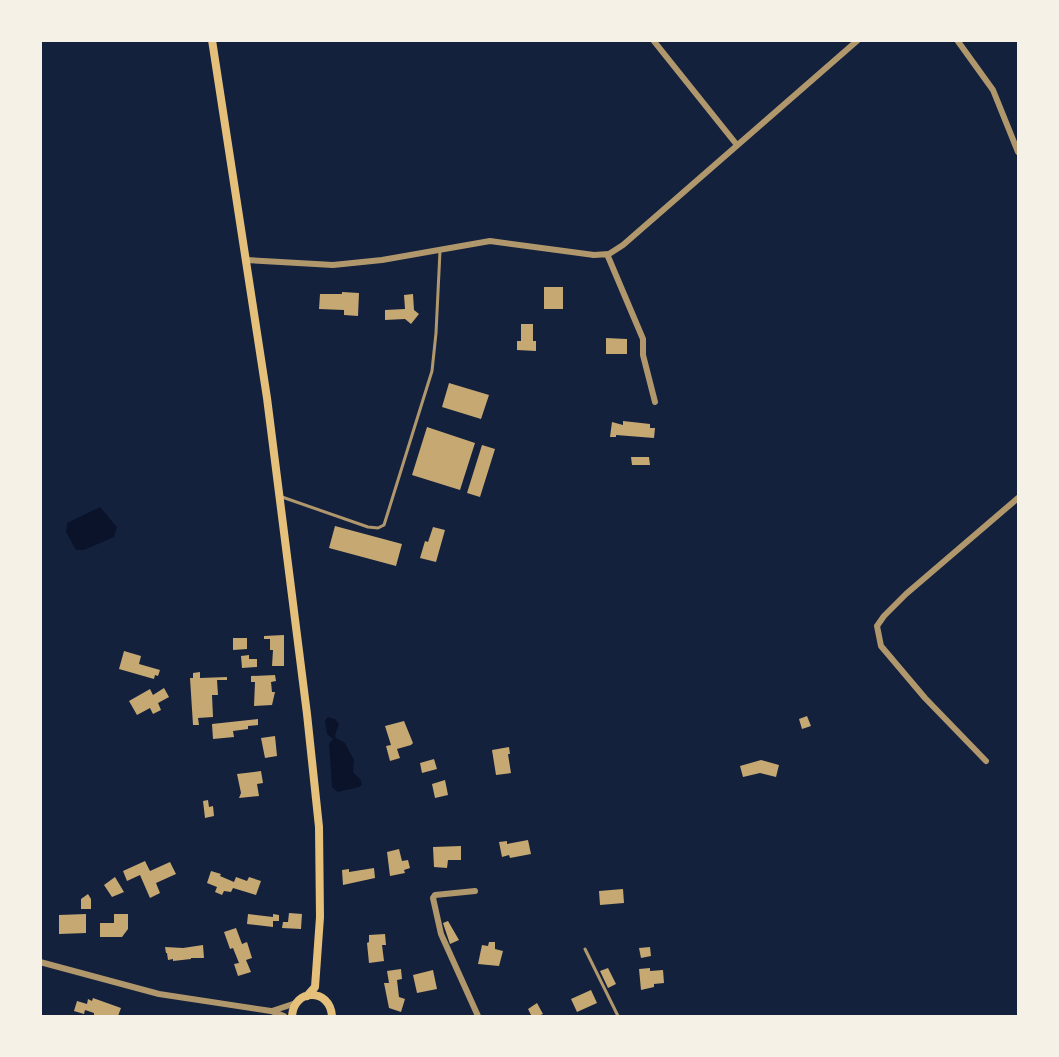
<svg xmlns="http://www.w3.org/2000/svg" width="1059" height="1057" font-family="Commissioner,sans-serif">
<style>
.water{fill:#0b132b}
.building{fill:#c6a872}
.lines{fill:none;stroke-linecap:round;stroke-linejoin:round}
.service{stroke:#b1986c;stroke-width:3}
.minor{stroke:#b1986c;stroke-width:6}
.secondary{stroke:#e5c07b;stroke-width:8}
</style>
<rect width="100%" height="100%" fill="#14213d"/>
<!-- water -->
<path class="water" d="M 100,507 L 117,527 L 114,537 L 84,550 L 76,550 L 66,532 L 67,523 Z
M 328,717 L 335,719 L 339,724 L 335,735 L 336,738 L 345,743 L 354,760 L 353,772 L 361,780 L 362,785 L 359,787 L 338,792 L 332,787 L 329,744 L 333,739 L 327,734 L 325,720 Z"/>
<!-- building -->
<path class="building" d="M 544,287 L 563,287 L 563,309 L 544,309 Z
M 342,292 L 359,293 L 358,316 L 344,315 L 344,310 L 319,309 L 320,294 L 342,294 Z
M 413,294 L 414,310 L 419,314 L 411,324 L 405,319 L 385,320 L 385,310 L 405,309 L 404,295 Z
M 521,324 L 533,324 L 533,341 L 536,341 L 536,351 L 517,350 L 517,341 L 521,341 Z
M 606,338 L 627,339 L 627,354 L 606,354 Z
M 449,383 L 489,395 L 481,419 L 442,407 Z
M 623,421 L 650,424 L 650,428 L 655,428 L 654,438 L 616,435 L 616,437 L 610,437 L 612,422 L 623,425 Z
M 427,427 L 475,443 L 460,490 L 412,475 Z
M 482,445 L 495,449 L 480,497 L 467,493 Z
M 631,457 L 649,457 L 650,465 L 632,465 Z
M 335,526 L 402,544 L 396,566 L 329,548 Z
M 433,527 L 445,530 L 436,562 L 420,558 L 425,541 L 428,542 Z
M 284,635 L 284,666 L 272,666 L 273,650 L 270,650 L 270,639 L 264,639 L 264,636 Z
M 233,638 L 247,638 L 247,649 L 233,650 Z
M 124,651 L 141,656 L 139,664 L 160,670 L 158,676 L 155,675 L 154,679 L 119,669 Z
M 249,655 L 249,659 L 257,659 L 257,667 L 242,668 L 241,656 Z
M 200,672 L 200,678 L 227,677 L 227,680 L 217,680 L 218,695 L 212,695 L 213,717 L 198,718 L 199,725 L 193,725 L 190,678 L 193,678 L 193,673 Z
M 275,675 L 276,681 L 271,682 L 272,692 L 275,692 L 272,705 L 254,706 L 255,682 L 251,682 L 251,676 Z
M 164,688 L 169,697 L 158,703 L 161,710 L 153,714 L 150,708 L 137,715 L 129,701 L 150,689 L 153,695 Z
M 807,716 L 811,726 L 802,729 L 799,719 Z
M 258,719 L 258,725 L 248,726 L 248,729 L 233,731 L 234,737 L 213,739 L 212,724 Z
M 404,721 L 413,743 L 411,745 L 397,749 L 400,758 L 390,761 L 386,746 L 391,745 L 385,726 Z
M 275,736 L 277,756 L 265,758 L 261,738 Z
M 509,747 L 510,754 L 508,754 L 511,773 L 496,775 L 492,750 Z
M 434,759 L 437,769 L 422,773 L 420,763 Z
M 761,760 L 779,765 L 776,777 L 760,773 L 743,777 L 740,766 Z
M 261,771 L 263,783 L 257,784 L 259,796 L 239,798 L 241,793 L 237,774 Z
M 445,780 L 448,795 L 435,798 L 432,784 Z
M 208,800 L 209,807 L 213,806 L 214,816 L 205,818 L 203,801 Z
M 528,840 L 531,854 L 510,858 L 509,855 L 502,857 L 499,842 L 507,841 L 507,844 Z
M 461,846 L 461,860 L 448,860 L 447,868 L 434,867 L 433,847 Z
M 399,849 L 402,861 L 408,860 L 410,868 L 404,870 L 405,873 L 390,876 L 387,852 Z
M 145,861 L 150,871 L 170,862 L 176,874 L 156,883 L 160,893 L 150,898 L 140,875 L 127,881 L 123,871 Z
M 374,868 L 375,878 L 343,885 L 342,870 L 349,869 L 349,872 Z
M 211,871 L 221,874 L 220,876 L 234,882 L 236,877 L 247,881 L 249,877 L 261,881 L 256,895 L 233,888 L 231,892 L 224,891 L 222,895 L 215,892 L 217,887 L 207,883 Z
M 115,877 L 124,892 L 112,897 L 104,885 Z
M 623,889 L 624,903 L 600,905 L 599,891 Z
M 88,894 L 91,899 L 91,909 L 81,909 L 81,899 Z
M 289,913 L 302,914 L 301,929 L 282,928 L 283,922 L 288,922 Z
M 86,914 L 86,933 L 59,934 L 59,915 Z
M 114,914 L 128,914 L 128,929 L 122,937 L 100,937 L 100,923 L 114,923 Z
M 248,914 L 273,917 L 273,914 L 279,915 L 279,921 L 273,921 L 273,927 L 247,924 Z
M 448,921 L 459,940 L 450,944 L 443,923 Z
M 236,928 L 242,944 L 247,942 L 252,958 L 246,960 L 251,972 L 238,976 L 234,964 L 239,963 L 233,948 L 230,949 L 224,932 Z
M 385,934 L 386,945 L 382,945 L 384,961 L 369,963 L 367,943 L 369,942 L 369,935 Z
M 489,942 L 495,942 L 495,949 L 503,951 L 499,966 L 478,964 L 482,945 L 488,946 Z
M 203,945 L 204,958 L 191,958 L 191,959 L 173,961 L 173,959 L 168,960 L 167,953 L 166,953 L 165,947 L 183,948 Z
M 650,947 L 651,956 L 641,958 L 639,948 Z
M 608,968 L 616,984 L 608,988 L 600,971 Z
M 650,968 L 650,971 L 663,970 L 664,983 L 654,984 L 654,987 L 641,990 L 639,969 Z
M 401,969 L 402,979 L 397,980 L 399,997 L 405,999 L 401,1012 L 389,1008 L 384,983 L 389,983 L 387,971 Z
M 433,970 L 437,989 L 417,993 L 413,975 Z
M 591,990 L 597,1003 L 577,1012 L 571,999 Z
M 93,998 L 121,1008 L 118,1016 L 94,1016 L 94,1013 L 85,1010 L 84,1014 L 74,1011 L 77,1001 L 87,1004 L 88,999 L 92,1001 Z
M 537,1003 L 543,1014 L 538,1016 L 528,1016 L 531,1015 L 528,1009 Z"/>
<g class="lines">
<!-- service -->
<path class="service" d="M 282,497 L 368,527 L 378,528 L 384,525 L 432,371 L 436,333 L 440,251
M 585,949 L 618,1016"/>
<!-- minor -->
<path class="minor" d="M 653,40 L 737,145
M 957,40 L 993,90 L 1018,152
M 607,254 L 643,339 L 643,355 L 655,402
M 246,260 L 333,265 L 382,260 L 490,241 L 594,255 L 609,254 L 623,245 L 858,40
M 986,761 L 925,698 L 881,646 L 877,626 L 884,616 L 906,594 L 1018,498
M 475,891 L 435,895 L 433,898 L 441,934 L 478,1016
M 40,962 L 159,994 L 271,1011 L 284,1016
M 272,1011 L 296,1003"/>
<!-- secondary -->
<path class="secondary" d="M 212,40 L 267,398 L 307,714 L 319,827 L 320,917 L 315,987 L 307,996
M 292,1016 C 294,988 330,988 332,1016"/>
</g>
<!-- border -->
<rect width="1059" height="1057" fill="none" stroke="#f6f1e7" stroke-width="84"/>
</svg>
